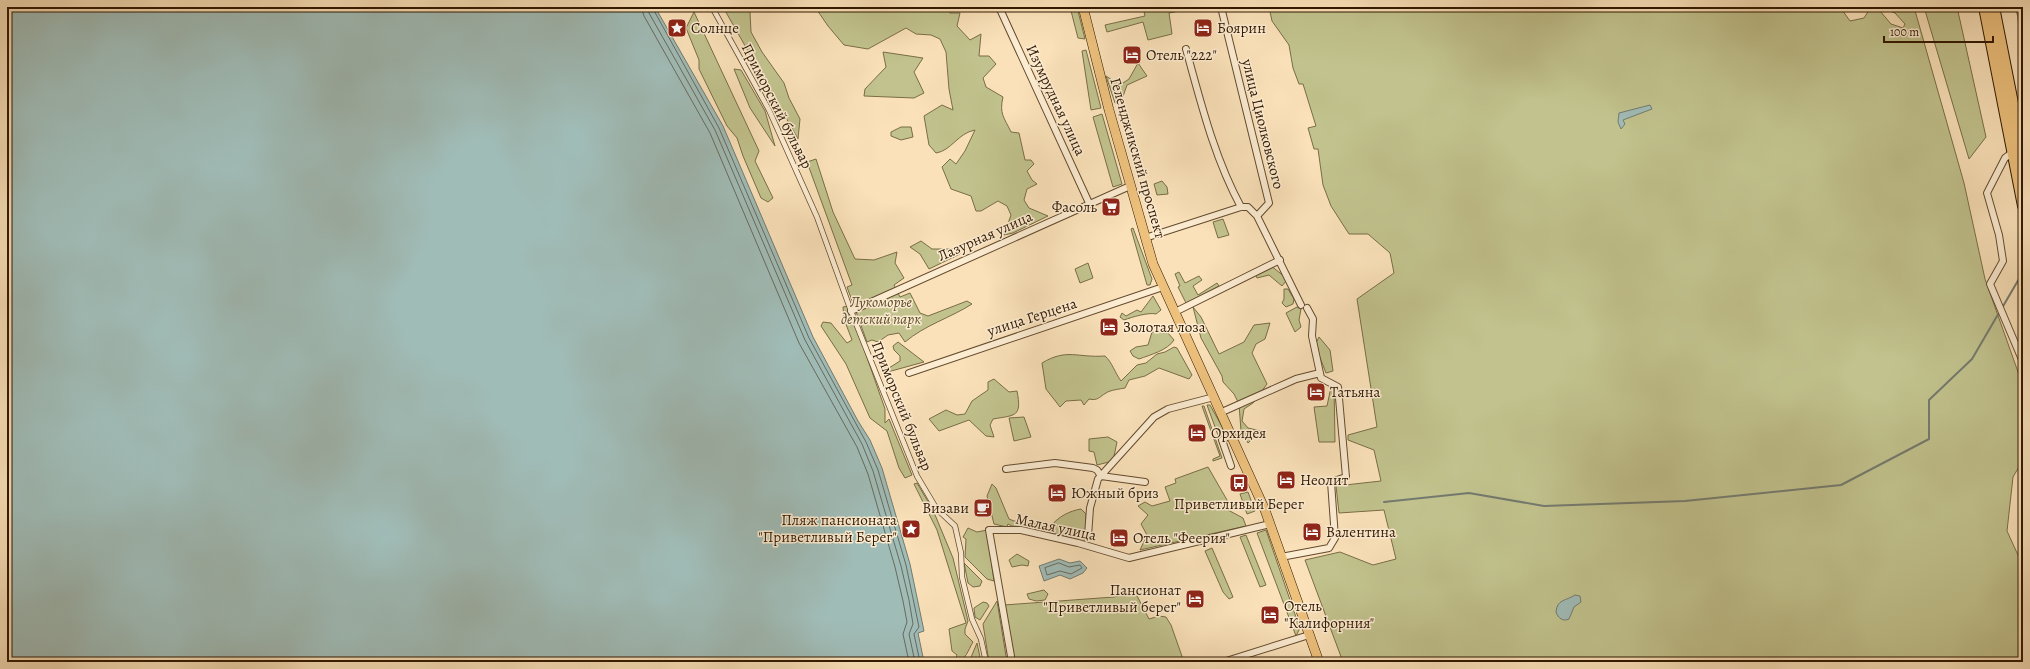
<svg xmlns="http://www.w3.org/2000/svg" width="2030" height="669" font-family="Alegreya,serif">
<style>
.green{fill:#c1c28d;stroke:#796d46}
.water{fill:#a0bcb7;stroke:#747a6e}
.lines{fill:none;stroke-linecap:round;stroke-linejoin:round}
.shore{stroke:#686a5c;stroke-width:1}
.stream{stroke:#747a6e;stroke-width:2}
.pedestrian-casing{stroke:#634a2e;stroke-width:6}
.minor-casing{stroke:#634a2e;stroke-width:8}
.primary-casing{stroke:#311800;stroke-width:10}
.trunk-casing{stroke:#311800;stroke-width:12}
.pedestrian{stroke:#fcecd2;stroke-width:4.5}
.minor{stroke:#fcecd2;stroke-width:6}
.primary{stroke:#edc07c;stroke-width:9}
.trunk{stroke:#edc07c;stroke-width:10}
.labels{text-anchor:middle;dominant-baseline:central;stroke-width:3;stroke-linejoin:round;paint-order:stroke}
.poi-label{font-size:15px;fill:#311800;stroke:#fcecd2;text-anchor:start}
.street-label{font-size:15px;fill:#311800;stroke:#fcecd2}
.park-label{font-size:15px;font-style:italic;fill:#5c4b2a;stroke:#fcecd2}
</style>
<rect width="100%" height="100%" fill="#fae1b9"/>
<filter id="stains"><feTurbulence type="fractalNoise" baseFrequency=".005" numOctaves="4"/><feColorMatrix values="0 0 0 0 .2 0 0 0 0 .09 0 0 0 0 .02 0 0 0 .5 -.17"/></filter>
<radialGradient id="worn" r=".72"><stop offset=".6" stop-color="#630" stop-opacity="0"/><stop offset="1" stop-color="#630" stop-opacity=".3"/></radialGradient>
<!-- green -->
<path class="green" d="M 723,7 L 745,7 L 750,12 L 751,32 L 762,52 L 784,83 L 789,98 L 800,119 L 798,139 Z
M 815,7 L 946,7 L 950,13 L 960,13 L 957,26 L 970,40 L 981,34 L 979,56 L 989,56 L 996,64 L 983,78 L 986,87 L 1003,97 C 999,114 1004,117 1011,132 L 1019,133 L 1025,160 L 1031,160 L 1034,164 L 1027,171 L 1032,180 L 1037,184 L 1027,189 L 1024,200 L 1029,208 L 1048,216 L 1013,233 L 1004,235 L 1011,215 L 1007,206 L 998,201 L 981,211 L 976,211 L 971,196 L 951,189 L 942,167 L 950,159 L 956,164 L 965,151 L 975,130 C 958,133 951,151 936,153 L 929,145 L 924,116 L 942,105 L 953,110 L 949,89 L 946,52 L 940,39 L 931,35 L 916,34 L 906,28 L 868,49 L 844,45 L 828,26 Z
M 1070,7 L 1077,7 L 1085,39 L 1078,38 Z
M 1143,7 L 1183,7 L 1184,10 L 1169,13 L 1172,34 L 1148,40 L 1143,22 L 1107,32 L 1105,25 L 1145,16 Z
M 1269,7 L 1840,7 L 1850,21 L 1864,18 L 1871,7 L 1880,11 L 1891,24 L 1903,28 L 1905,24 L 1895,13 L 1887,10 L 1886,7 L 1914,7 L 1964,183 L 1985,279 L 2023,386 L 2023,460 L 2013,477 L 2007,531 L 2023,566 L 2023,662 L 1343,662 L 1305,560 L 1340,552 L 1373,565 L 1396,559 L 1384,510 L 1339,513 L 1336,486 L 1381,481 L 1374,450 L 1348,440 L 1348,435 L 1377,427 L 1357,299 L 1394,273 L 1390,253 L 1368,234 L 1349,234 L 1331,206 L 1323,185 L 1318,149 L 1314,149 L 1308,128 L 1316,126 L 1303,84 L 1299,84 L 1293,68 L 1289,45 L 1272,21 Z
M 1924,7 L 1957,7 L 1986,137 L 1969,159 Z
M 2015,7 L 2023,7 L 2023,78 L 2018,17 Z
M 694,12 L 759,151 L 755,161 L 773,198 L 768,202 L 761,198 L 743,156 L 737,138 L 727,126 L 699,69 L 699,60 L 686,28 Z
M 1086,50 L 1101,108 L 1091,110 L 1082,51 Z
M 883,52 L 923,58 L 914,72 L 924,93 L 914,98 L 864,96 L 865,89 L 886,67 Z
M 1138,63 L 1147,76 L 1127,85 L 1121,102 L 1115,103 L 1106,76 L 1115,82 L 1123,83 L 1129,79 Z
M 734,69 L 741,70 L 765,111 L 775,146 L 750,108 Z
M 1102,114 L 1122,184 L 1113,187 L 1093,117 Z
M 901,127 L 911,127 L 913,137 L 901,140 L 891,136 L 891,132 Z
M 816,159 L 833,212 L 855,259 L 874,260 L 897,252 L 895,263 L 904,278 L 894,285 L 900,297 L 910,293 L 920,313 L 928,316 L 967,301 L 972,304 C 950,318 925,325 905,342 L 899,333 L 888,335 L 878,342 L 872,340 L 867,342 L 847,287 L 852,285 L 807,162 Z
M 1162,181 L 1167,187 L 1168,194 L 1157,195 L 1154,184 Z
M 1223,219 L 1229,235 L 1218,238 L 1213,222 Z
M 1133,228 L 1152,279 L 1150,285 L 1147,285 L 1131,229 Z
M 921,241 L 932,249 L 961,249 L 960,254 L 929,269 L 920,254 L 910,247 Z
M 1088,263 L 1093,278 L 1080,283 L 1075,269 Z
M 1270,265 L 1285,277 L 1286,281 L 1282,286 L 1269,275 L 1257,278 L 1255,274 Z
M 1179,272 L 1185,283 L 1199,276 L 1202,280 L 1193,286 L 1198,295 L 1217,283 L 1219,286 L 1186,303 L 1178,287 L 1180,286 L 1175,274 Z
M 1284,289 L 1288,289 L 1294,299 L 1293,304 L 1286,307 L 1282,303 L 1284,299 Z
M 1153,296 L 1161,310 L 1156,314 C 1149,312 1132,317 1124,320 L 1120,317 L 1122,313 L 1126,316 L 1137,310 L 1141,312 Z
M 849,306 L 885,409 L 885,423 L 889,419 L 912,475 L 905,478 L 899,468 L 887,431 L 870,418 L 846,364 L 821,326 L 823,322 L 831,323 L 847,343 L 852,340 L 844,319 L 843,307 Z
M 1193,307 L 1201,317 L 1219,354 L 1244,342 L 1254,325 L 1270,323 L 1265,339 L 1256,344 L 1252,353 L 1267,384 L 1253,403 L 1244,409 L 1242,421 L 1248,428 L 1261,431 L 1248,443 L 1241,431 L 1239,404 L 1234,394 L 1223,382 L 1222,376 L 1201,338 Z
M 1297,307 L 1301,309 L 1299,320 L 1301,327 L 1295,332 L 1286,313 Z
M 1152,332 L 1168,333 L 1174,340 C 1168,350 1150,355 1139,359 L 1133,356 L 1130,351 L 1136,347 L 1148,345 Z
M 1319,337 L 1330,350 L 1333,371 L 1326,373 L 1315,345 Z
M 898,342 L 924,362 L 884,373 L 879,365 L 884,362 L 889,368 L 900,361 L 900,356 L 894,350 L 893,346 Z
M 1174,347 L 1177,348 L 1192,375 L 1189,379 L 1159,368 L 1145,376 L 1129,380 L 1125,388 C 1120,389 1110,390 1106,393 C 1099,397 1098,401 1089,399 L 1084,405 L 1081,400 L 1066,401 L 1060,407 L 1046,389 L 1042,363 C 1067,348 1077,358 1105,356 C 1112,362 1115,373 1121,381 L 1137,365 L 1146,363 L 1157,354 L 1165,352 Z
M 994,379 L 1009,392 L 1017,391 C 1022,417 1016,415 993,419 L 990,425 L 994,437 L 986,436 L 969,420 L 939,431 L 929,419 L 946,410 L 957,415 L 965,414 L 972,401 L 988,390 L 988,382 Z
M 1334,386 L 1335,442 L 1319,442 L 1314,407 L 1327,406 L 1331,387 Z
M 1207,405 L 1210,405 L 1225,432 L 1225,435 L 1219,438 Z
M 1202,406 L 1204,406 L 1222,458 L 1213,461 L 1213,459 L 1220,456 Z
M 1024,417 L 1031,437 L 1014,441 L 1009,418 Z
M 1108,437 L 1117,442 L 1113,461 L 1097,465 L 1094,452 L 1089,451 L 1089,439 Z
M 1208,467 L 1227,500 L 1228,510 L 1243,518 L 1246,526 L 1140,550 L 1147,535 L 1141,524 L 1148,515 L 1138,506 L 1145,502 L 1152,506 L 1170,501 L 1165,487 L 1176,483 L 1175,479 Z
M 917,483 L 933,510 L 953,558 L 968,621 L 965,629 L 965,634 L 973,642 C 968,650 966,661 955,662 L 957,655 L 952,651 L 949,629 L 966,623 L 937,530 L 914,484 Z
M 992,484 L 996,488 L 1009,519 L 1014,521 L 1051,526 C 1058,517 1069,511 1081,509 L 1086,514 L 1085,539 L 1083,542 L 1062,535 L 1012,526 L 1008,524 L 1007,527 L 994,524 L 987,496 Z
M 1248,492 L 1255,511 L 1247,514 L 1240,494 Z
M 968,528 L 977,532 L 987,530 L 994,581 L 987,579 L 965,557 L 966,539 L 963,537 Z
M 1266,530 L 1298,623 L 1299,630 L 1296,636 L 1257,533 Z
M 1246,535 L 1266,585 L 1260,587 L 1240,537 Z
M 1212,548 L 1233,597 L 1229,599 L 1223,592 L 1205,551 Z
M 1017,554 L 1029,561 L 1028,566 L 1022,565 L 1012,567 L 1009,560 Z
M 964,563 L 982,581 L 980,586 L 973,587 L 968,583 Z
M 1044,590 L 1048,594 L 1045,600 L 1036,601 L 1029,599 L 1027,594 Z
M 1135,592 L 1149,619 L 1159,616 L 1166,617 L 1171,625 L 1184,662 L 1015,662 L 1004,605 L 1114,597 Z
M 997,601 L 1007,662 L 989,662 L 983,624 Z
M 983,602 L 987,603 L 989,606 L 980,620 L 975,617 L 974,608 Z
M 977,643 L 981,662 L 969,662 Z"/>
<!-- water -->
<path class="water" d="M 7,7 L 655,7 L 723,126 L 813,337 L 858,421 L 870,440 L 882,468 L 910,564 L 924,631 L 918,633 L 924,662 L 7,662 Z
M 1650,105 L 1652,109 L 1623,120 L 1625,124 L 1621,129 L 1618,122 L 1619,113 Z
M 1059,559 L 1070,563 L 1080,561 L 1087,568 L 1083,573 L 1070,579 L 1060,575 L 1044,581 L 1039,566 Z
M 1575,595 L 1580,596 L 1581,602 L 1574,607 L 1569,619 C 1563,622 1558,618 1556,612 C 1557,599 1566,601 1575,595 Z"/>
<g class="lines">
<!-- shore -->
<path class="shore" d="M 641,7 L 644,16 L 710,133 L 799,343 L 857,447 L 868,474 L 895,567 L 903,601 L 907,622 L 903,634 L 909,662
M 647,7 L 649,13 L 715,130 L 805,340 L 862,444 L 873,471 L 901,566 L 909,600 L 913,624 L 909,634 L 915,662
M 652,7 L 719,128 L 809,338 L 866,442 L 878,470 L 906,565 L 919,627 L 914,634 L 920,662
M 1059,563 L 1069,567 L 1080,565 L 1082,568 L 1071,574 L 1060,571 L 1047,575 L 1045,568 Z"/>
<!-- stream -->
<path class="stream" d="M 2002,308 L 2023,272
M 1384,502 L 1469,493 L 1544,506 L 1685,501 L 1841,485 L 1929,439 L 1929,400 L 1972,359 L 2000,311"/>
<!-- pedestrian casing -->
<g class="pedestrian-casing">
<path id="pedestrian" d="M 712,7 L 769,110 L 817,217 L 851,311 L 917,476 L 936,508 L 955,526 L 961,553 L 962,577 L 972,619 L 981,639 L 986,662"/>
</g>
<!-- minor casing -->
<g class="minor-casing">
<path id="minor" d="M 999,7 L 1089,203
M 1221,7 L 1269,203 L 1257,216
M 1186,49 C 1201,103 1214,157 1241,207
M 2013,152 L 2005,158 L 1987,193 L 1999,235 L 2003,261 L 1990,284 L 2023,362
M 1145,238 L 1241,207 L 1248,207 L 1257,216 L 1301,305
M 851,311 L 1130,186
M 1175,312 L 1280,260
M 909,373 L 1163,287
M 1222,412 L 1296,379 L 1320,373
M 1231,466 L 1222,440 L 1232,434
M 1006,469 L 1055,463 L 1093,468 L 1097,470 L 1101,476 L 1145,482
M 1088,536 L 1090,508 L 1098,479 L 1154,417 L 1168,409 L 1214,397
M 1281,557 L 1329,548 L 1335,538 L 1331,482 L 1346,477 L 1338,387 L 1321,378 L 1312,336 L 1313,319 L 1307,308
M 1012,662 L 989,530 L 1021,530 L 1078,543 L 1129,558 L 1270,524
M 1223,662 L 1309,635"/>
</g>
<!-- primary casing -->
<g class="primary-casing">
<path id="primary" d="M 1083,7 L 1109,110 L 1153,264 L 1265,510 L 1319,662"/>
</g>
<!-- trunk casing -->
<g class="trunk-casing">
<path id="trunk" d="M 1984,7 L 2023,206
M 1994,7 L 2023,154"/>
</g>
<!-- pedestrian -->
<use href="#pedestrian" class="pedestrian"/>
<!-- minor -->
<use href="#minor" class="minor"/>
<!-- primary -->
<use href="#primary" class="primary"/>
<!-- trunk -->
<use href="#trunk" class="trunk"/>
</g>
<!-- icons -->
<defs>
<g id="sight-square" transform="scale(1)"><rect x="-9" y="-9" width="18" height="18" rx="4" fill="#8f2418" stroke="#fcecd2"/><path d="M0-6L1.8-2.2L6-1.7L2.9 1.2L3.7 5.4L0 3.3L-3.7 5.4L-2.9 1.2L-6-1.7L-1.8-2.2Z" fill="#fff"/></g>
<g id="hotel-square" transform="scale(1)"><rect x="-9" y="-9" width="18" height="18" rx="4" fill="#8f2418" stroke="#fcecd2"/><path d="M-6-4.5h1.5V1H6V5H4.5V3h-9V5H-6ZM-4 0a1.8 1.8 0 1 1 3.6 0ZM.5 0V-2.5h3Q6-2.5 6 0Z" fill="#fff"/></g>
<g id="supermarket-square" transform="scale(1)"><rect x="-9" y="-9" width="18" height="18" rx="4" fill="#8f2418" stroke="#fcecd2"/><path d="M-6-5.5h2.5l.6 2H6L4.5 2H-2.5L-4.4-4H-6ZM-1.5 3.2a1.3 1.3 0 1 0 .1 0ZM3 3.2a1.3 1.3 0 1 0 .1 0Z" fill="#fff"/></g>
<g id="bus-square" transform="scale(1)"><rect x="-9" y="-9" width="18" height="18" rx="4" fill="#8f2418" stroke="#fcecd2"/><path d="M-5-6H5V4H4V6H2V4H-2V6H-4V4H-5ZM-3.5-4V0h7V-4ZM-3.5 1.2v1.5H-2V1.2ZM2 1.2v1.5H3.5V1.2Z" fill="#fff"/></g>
<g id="cafe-square" transform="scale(1)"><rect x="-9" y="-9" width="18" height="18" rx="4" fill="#8f2418" stroke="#fcecd2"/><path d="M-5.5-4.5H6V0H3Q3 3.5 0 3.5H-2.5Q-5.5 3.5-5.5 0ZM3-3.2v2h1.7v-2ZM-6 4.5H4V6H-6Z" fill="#fff"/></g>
</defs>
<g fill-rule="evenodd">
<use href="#sight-square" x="677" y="28"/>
<use href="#hotel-square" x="1203" y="28"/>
<use href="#hotel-square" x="1132" y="55"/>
<use href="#supermarket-square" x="1111" y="207"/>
<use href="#hotel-square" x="1109" y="327"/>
<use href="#hotel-square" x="1316" y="392"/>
<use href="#hotel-square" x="1197" y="433"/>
<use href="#hotel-square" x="1286" y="480"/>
<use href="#bus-square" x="1239" y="483"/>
<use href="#hotel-square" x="1057" y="493"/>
<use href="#cafe-square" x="983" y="508"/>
<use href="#sight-square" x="911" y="529"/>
<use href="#hotel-square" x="1312" y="532"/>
<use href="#hotel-square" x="1119" y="538"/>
<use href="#hotel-square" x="1195" y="599"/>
<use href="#hotel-square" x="1270" y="615"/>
</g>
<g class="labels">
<!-- poi labels -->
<g class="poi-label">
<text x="691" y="28">Солнце</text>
<text x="1217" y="28">Боярин</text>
<text x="1146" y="55">Отель "222"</text>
<text x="1097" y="207" text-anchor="end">Фасоль</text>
<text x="1123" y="327">Золотая лоза</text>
<text x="1330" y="392">Татьяна</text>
<text x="1211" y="433">Орхидея</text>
<text x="1300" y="480">Неолит</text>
<text x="1071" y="493">Южный бриз</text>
<text x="1239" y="504" text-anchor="middle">Приветливый Берег</text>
<text x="969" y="508" text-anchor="end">Визави</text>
<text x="897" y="520" text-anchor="end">Пляж пансионата<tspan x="897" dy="17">"Приветливый Берег"</tspan></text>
<text x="1326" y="532">Валентина</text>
<text x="1133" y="538">Отель "Феерия"</text>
<text x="1181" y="590" text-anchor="end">Пансионат<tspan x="1181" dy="17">"Приветливый берег"</tspan></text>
<text x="1284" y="606">Отель<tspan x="1284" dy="17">"Калифорния"</tspan></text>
</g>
<!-- street labels -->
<g class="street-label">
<text transform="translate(1056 100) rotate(65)">Изумрудная улица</text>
<text transform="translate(777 106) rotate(63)">Приморский бульвар</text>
<text transform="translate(1263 124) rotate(76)">улица Циолковского</text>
<text transform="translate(1138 158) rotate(74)">Геленджикский проспект</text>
<text transform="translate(985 236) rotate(-24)">Лазурная улица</text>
<text transform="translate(1032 317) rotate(-18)">улица Герцена</text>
<text transform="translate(902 406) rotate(68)">Приморский бульвар</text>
<text transform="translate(1056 527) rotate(12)">Малая улица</text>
</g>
<!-- park labels -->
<g class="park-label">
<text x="881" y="302">Лукоморье<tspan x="881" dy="17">детский парк</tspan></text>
</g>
</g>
<!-- margin -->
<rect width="2030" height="669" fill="none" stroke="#fae1b9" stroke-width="24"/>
<rect x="8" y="8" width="2014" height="653" fill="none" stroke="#311800" stroke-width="2"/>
<rect x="12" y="12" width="2006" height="645" fill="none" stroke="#311800"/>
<!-- scale -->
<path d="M1884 36v6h109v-6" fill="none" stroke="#311800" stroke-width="2"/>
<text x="1890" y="36" font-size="12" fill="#311800" stroke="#fcecd2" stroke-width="3" paint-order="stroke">100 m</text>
<rect width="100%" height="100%" filter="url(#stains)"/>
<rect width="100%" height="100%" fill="url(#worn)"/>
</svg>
